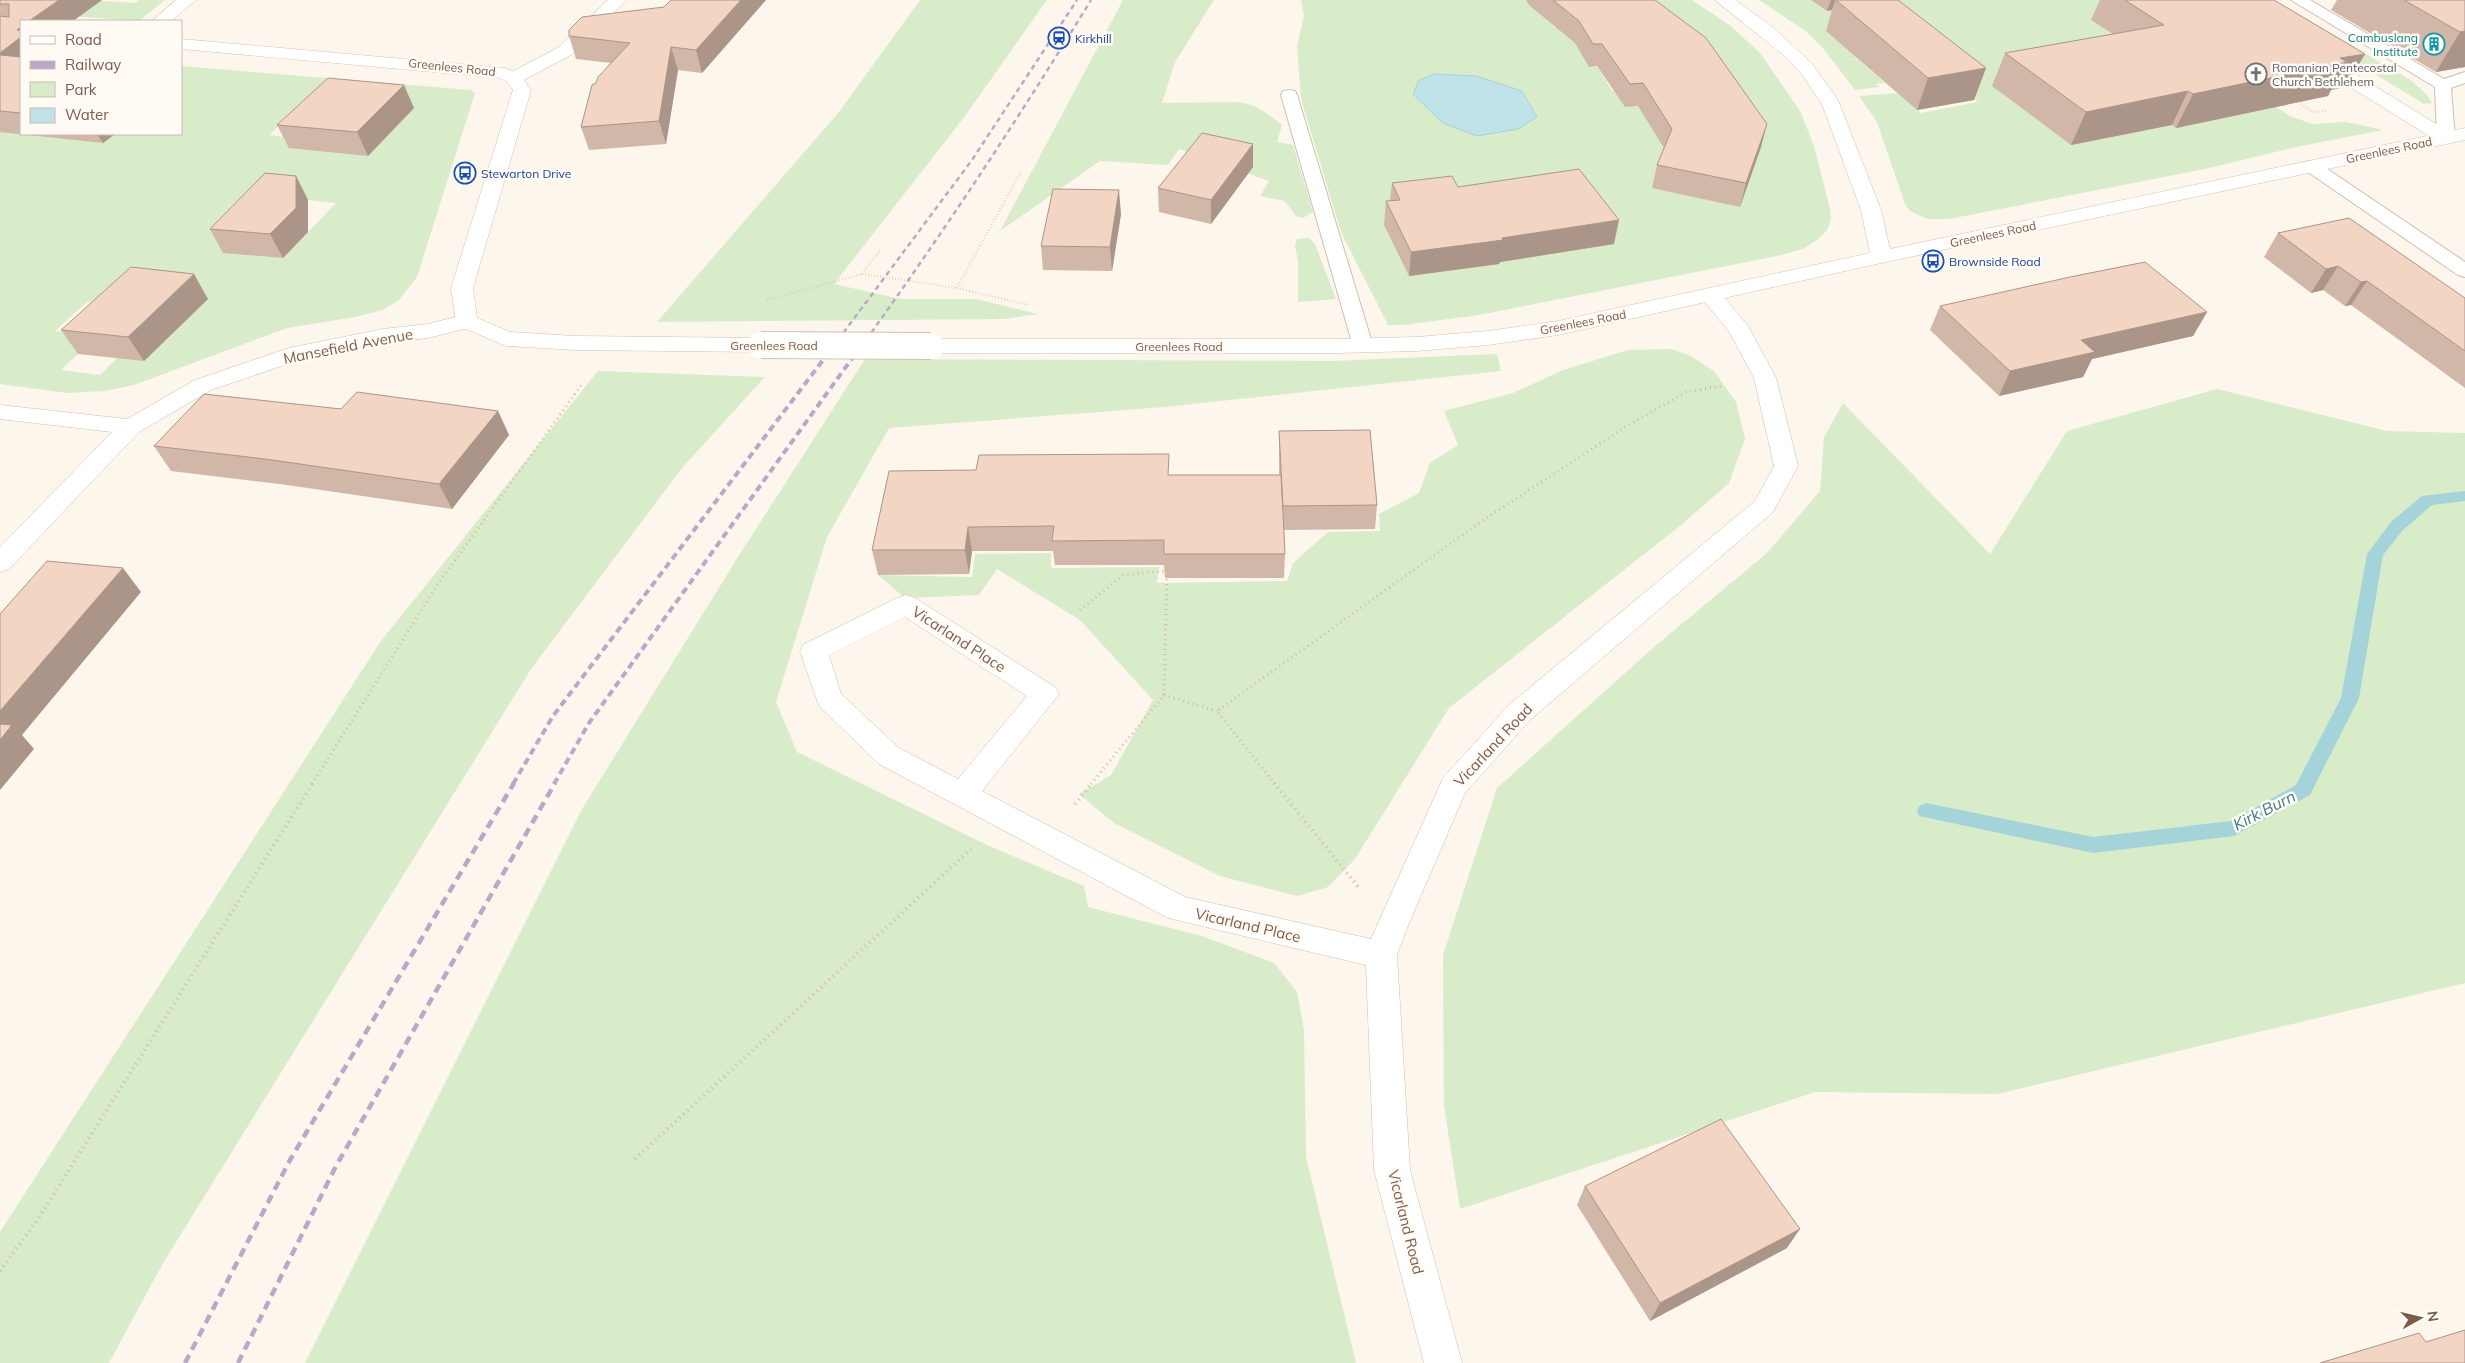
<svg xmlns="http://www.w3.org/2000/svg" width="2465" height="1363" font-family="Mulish,sans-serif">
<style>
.green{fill:#d8ecc9;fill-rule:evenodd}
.water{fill:#bfe3e8;stroke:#a5d3da}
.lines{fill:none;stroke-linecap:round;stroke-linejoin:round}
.stream{fill:#a5d3da;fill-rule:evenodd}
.lane-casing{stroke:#d1beb0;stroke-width:2}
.street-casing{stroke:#d1beb0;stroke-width:1}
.secondary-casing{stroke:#d6c0b0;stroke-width:1}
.path-far2{stroke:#d9b8a5;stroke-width:2.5;stroke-dasharray:0.5 2.5;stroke-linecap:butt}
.path-far1{stroke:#d9b8a5;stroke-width:3;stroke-dasharray:1 4;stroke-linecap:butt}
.path{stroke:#d9b8a5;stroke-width:4;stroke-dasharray:1 4.5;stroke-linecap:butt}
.lane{fill:#fff;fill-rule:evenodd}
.street{fill:#fff;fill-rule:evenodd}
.secondary{fill:#fff;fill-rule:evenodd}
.rail-far2{stroke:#b9a8c9;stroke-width:2.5;stroke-dasharray:5 4;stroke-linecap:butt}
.rail-far1{stroke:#b9a8c9;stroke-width:4;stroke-dasharray:7 4.5;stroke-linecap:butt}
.rail{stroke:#b9a8c9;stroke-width:4.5;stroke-dasharray:9 6;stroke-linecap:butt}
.secondary-bridge-casing{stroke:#d6c0b0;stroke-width:28;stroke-linecap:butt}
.secondary-bridge{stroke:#fff;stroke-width:26}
.wall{fill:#d1b7a8}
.shaded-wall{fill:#aa9588}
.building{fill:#f3d5c3;stroke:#aa9588}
.labels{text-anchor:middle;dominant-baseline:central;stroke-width:5;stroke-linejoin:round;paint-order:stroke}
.far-culture-label{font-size:12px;fill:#0d838f;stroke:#fffaf3;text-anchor:end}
.far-transit-label{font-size:12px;fill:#164399;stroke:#fffaf3;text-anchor:start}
.far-street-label{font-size:12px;fill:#7a5c4d;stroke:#fffaf3}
.far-worship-label{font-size:12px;fill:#5b616d;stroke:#fffaf3;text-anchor:start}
.street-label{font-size:15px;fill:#7a5c4d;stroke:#fffaf3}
.water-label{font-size:16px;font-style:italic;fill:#437c86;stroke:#fffaf3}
</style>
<rect width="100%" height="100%" fill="#fdf6ec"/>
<!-- green -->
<path class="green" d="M 0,0 L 85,0 L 135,3 L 139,0 L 165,0 L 139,21 L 0,11 Z
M 920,0 L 1047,0 L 965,116 L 834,284 L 901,299 L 976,299 L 1038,314 L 1005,319 L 657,322 L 839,112 Z
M 1123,0 L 1214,0 L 1175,62 L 1162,103 L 1238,102 C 1256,104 1268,114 1282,125 L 1277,142 L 1293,145 L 1313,212 L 1303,218 L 1296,216 L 1285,201 L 1260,196 L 1269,181 L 1179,149 L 1168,165 L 1100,161 L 1000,231 Z
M 1301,0 L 1544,0 L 1534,9 L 1556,28 L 1574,24 L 1622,0 L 1692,0 L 1732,27 L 1760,53 L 1800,111 L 1814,146 L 1830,209 L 1831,220 L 1827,230 L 1817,240 L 1803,249 L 1777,256 L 1479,315 L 1403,325 L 1388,325 L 1341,232 L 1301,99 L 1297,47 L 1304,15 ZM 1627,64 L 1642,89 L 1612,91 L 1597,66 L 1589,67 Z
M 1759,0 L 1811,0 L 1827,11 L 1873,0 L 2197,0 L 2275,106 L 2290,116 L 2312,124 L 2346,122 L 2383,130 L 2301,146 L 2205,169 L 1949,219 L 1927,219 L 1910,211 L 1905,204 L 1877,122 L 1859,96 L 1898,93 L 1921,113 L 1978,102 L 1912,49 L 1847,60 L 1894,55 L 1860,61 L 1885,83 L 1876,84 L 1880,87 L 1855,90 L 1822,47 L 1807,32 Z
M 2254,0 L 2274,0 L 2412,81 L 2427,95 L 2432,103 L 2424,104 Z
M 181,66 L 471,90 L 475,93 L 417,277 L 398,301 L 382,310 L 356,317 L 287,328 L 134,385 L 105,391 L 67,393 L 0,384 L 0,113 L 21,134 L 181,134 ZM 338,102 L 414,108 L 368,156 L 299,139 L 269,135 L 281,124 ZM 278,197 L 336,203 L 283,258 L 222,252 ZM 87,302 L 129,307 L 117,358 L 100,375 L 61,370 L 97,336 L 55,331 Z
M 1309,238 L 1315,244 L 1336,299 L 1298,302 L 1298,261 L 1295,246 L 1297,239 Z
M 1671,349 L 1691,356 L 1714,371 L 1736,402 L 1745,439 L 1729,483 L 1681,525 L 1449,708 L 1355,859 L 1328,887 L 1297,896 L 1220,876 L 1114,823 L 1079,794 L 1111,775 L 1153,700 L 1080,620 L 997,569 L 979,595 L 905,598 L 878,575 L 972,577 L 975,554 L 1051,553 L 1051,568 L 1159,567 L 1157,583 L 1287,581 L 1293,563 L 1328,532 L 1380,531 L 1379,514 L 1419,493 L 1430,463 L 1458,445 L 1444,411 L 1513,393 L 1563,370 L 1628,350 Z
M 1497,354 L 1501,371 L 1164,407 L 889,428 L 827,537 L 776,702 L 797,752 L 989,846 L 1084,886 L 1088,907 L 1202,936 L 1274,963 L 1297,992 L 1304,1030 L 1306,1157 L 1356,1363 L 305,1363 L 582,809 L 738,557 L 865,359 L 1332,361 Z
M 598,371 L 765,377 L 682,468 L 531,669 L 163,1263 L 109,1363 L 0,1363 L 0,1232 L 381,641 Z
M 2217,389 L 2387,431 L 2465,433 L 2465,983 L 1997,1094 L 1815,1092 L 1460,1209 L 1444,1106 L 1443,955 L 1497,788 L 1654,647 L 1767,553 L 1820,491 L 1824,437 L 1843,403 L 1990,554 L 2067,431 Z"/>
<!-- water -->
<path class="water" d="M 1435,74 L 1476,76 L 1522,91 L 1537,117 L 1518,129 L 1477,136 L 1443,123 L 1413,94 L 1419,80 Z"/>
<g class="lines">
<!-- stream -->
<path class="stream" d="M 2465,491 L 2465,501 L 2432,505 L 2403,530 L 2383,555 L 2359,698 L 2310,795 L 2234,836 L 2093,853 L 1919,816 L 1917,811 L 1919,806 L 1926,803 L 2093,837 L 2231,821 L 2296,785 L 2341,698 L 2367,554 L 2391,522 L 2422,496 Z"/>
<!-- lane casing -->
<g class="lane-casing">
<path id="lane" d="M 2291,0 L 2310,0 L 2444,79 L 2465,72 L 2465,83 L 2451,88 L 2455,138 L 2452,142 L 2440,142 L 2437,138 L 2435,87 Z
M 1289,90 L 1295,91 L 1297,95 L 1373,346 L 1370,350 L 1363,352 L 1356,350 L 1353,346 L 1281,95 L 1283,91 Z
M 2311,161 L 2317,162 L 2465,262 L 2465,277 L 2458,275 L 2305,170 L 2302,166 L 2305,162 Z"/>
</g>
<!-- street casing -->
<g class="street-casing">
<path id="street" d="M 176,0 L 196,0 L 171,21 L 152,21 Z
M 608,0 L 627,0 L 571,55 L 520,82 L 508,82 L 505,78 L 508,74 L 559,47 Z
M 2319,55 L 2325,56 L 2453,134 L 2456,138 L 2453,142 L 2439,142 L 2313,64 L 2310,60 L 2313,56 Z
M 1711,290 L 1719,291 L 1748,326 L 1776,378 L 1798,466 L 1773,512 L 1530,720 L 1465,793 L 1407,928 L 1397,955 L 1410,1170 L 1462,1363 L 1424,1363 L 1374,1170 L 1366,965 L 1168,918 L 879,764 L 819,706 L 800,651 L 804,644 L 897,598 L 906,595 L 915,598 L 1055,687 L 1059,694 L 982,791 L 1185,897 L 1371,939 L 1443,778 L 1510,704 L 1755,501 L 1774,466 L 1754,378 L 1730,333 L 1700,296 L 1703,291 ZM 905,617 L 1027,696 L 958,779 L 899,748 L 841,694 L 829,655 Z
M 467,314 L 475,316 L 478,321 L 475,326 L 428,338 L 383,343 L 302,359 L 211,390 L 139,432 L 9,569 L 0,572 L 0,547 L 112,432 L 0,419 L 0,405 L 127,419 L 195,380 L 289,348 L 383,329 L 428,324 Z"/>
</g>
<!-- secondary casing -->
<g class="secondary-casing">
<path id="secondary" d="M 1715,0 L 1735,0 L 1774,28 L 1812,64 L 1838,100 L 1881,210 L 1890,249 L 2465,128 L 2465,140 L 1881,263 L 1558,335 L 1488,345 L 1417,351 L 1337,353 L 931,353 L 923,351 L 920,346 L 923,341 L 931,339 L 1337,339 L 1417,337 L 1488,331 L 1558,321 L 1870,253 L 1861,210 L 1822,104 L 1800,72 L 1786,57 Z
M 181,39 L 504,68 L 520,74 L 531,90 L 473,288 L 477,318 L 510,332 L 575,336 L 761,338 L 769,340 L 772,345 L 769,350 L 761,352 L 575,350 L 506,346 L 459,326 L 456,321 L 451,288 L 513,90 L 507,82 L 500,78 L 181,49 Z"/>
</g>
<!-- path-far2 -->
<path class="path-far2" d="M 2301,104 L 2313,112 L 2328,111
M 862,274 L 881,249
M 957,288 L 1021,171
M 767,300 L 862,274 L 957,288 L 1029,305"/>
<!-- path-far1 -->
<path class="path-far1" d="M 1080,610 L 1123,575 L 1166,571
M 1164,695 L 1217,711
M 312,784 L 438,584 L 583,383
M 1091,784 L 1164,695 L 1167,575
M 1275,784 L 1217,711 L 1482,521 L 1627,426 L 1686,392 L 1722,386"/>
<!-- path -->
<path class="path" d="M 1274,783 L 1359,888
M 1075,804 L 1092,783
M 635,1159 L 971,849
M 0,1271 L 38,1219 L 313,783"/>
<!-- lane -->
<use href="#lane" class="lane"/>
<!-- street -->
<use href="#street" class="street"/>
<!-- secondary -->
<use href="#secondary" class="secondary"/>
<!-- rail-far2 -->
<path class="rail-far2" d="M 838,340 L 972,160 L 1077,0
M 866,340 C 945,230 1020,116 1091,0"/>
<!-- rail-far1 -->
<path class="rail-far1" d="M 513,784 L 553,716 L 839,339
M 554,784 L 589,723 L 866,339"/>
<!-- rail -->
<path class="rail" d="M 185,1363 L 290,1160 L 514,783
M 238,1363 L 336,1166 L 555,783"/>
<!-- secondary-bridge casing -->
<g class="secondary-bridge-casing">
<path id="secondary-bridge" d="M 761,345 L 931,346"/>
</g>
<!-- secondary-bridge -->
<use href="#secondary-bridge" class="secondary-bridge"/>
</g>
<!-- wall -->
<path class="wall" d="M 0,0 L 102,0 L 73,21 L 21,21 L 21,134 L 115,134 L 103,143 L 0,132 Z
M 766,0 L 702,73 L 678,70 L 666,144 L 589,150 L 581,127 L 596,83 L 611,63 L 576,59 L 569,36 Z
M 1526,0 L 1655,0 L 1761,147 L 1740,207 L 1652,188 L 1657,165 L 1664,148 L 1638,106 L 1625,107 L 1597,66 L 1589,67 L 1575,43 L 1530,6 Z
M 1811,0 L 1898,0 L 1986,68 L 1974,100 L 1917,110 L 1826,31 L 1832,10 L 1827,11 Z
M 2100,0 L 2274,0 L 2346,87 L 2331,90 L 2328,96 L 2176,128 L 2172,125 L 2071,145 L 1992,86 L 2005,53 L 2113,34 L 2091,20 Z
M 2337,0 L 2465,0 L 2465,67 L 2436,72 L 2331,10 Z
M 414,108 L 368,156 L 289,148 L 277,125 Z
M 1253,144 L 1253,167 L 1211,224 L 1159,212 L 1158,188 Z
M 296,176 L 308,200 L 308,232 L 283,258 L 223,253 L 210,229 Z
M 1392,183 L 1458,187 L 1614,244 L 1500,262 L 1499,264 L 1409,276 L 1384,225 L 1386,201 L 1390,201 Z
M 1121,214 L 1112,271 L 1043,270 L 1041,246 Z
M 2278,233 L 2465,298 L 2465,388 L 2351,305 L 2345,306 L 2323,290 L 2311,293 L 2264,257 Z
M 208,299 L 144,361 L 78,354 L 61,330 Z
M 1940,306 L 2207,312 L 2193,336 L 2092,359 L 2083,377 L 1999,396 L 1930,330 Z
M 341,409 L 498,411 L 509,435 L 452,509 L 280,484 L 171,471 L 154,446 Z
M 1279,431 L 1377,505 L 1375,529 L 1284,530 L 1285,554 L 1284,578 L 1165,578 L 1164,565 L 1055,565 L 1053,551 L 972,551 L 969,574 L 878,575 L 872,550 L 1169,475 L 1279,475 Z
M 1585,1186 L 1787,1248 L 1650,1321 L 1577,1205 Z"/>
<!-- shaded-wall -->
<path class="shaded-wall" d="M 59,0 L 102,0 L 73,21 L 29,21 Z
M 741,0 L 766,0 L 702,73 L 696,50 Z
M 1831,0 L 1835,0 L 1832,10 L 1827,11 Z
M 21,27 L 21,70 L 0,58 L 0,53 L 17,30 Z
M 2465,31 L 2465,67 L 2436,72 L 2460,32 Z
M 671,47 L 678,70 L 666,144 L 659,121 Z
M 2365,54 L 2346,87 L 2331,90 L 2328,96 L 2176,128 L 2193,94 L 2340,58 Z
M 1986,68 L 1974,100 L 1917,110 L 1928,78 Z
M 404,85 L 414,108 L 368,156 L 357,132 Z
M 2188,91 L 2172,125 L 2071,145 L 2086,112 Z
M 1767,124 L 1761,147 L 1740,207 L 1746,183 Z
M 97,134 L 115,134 L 103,143 Z
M 1253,144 L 1253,167 L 1211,224 L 1211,200 Z
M 296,176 L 308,200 L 308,232 L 283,258 L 270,234 Z
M 1119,190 L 1121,214 L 1112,271 L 1110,247 Z
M 1619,220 L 1614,244 L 1500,262 L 1499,264 L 1409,276 L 1411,252 Z
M 2338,266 L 2323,290 L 2311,293 L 2326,269 Z
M 194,274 L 208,299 L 144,361 L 128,337 Z
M 2367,281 L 2351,305 L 2345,306 L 2361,282 Z
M 2207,312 L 2193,336 L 2092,359 L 2083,377 L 1999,396 L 2010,371 L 2081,340 Z
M 498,411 L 509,435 L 452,509 L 439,484 Z
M 968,527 L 972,551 L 969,574 L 965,550 Z
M 123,568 L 141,592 L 22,735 L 34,749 L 0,790 L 0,711 Z
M 1800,1229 L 1787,1248 L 1650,1321 L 1660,1303 Z"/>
<!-- building -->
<path class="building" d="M 0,0 L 59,0 L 29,21 L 21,21 L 21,27 L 17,30 L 21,31 L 21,37 L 0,53 L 0,16 L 9,17 L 9,4 L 0,4 Z
M 671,0 L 741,0 L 696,50 L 671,47 L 659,121 L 581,127 L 592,85 L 596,83 L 598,77 L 630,43 L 569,36 L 569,30 L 582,17 L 664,7 Z
M 1553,0 L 1655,0 L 1706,38 L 1767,124 L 1746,183 L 1657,165 L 1672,129 L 1643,83 L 1630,84 L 1602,44 L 1593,44 L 1579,21 Z
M 1836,0 L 1898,0 L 1986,68 L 1928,78 Z
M 2125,0 L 2274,0 L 2365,54 L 2340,58 L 2347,62 L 2193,94 L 2188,91 L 2086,112 L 2005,53 L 2164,25 Z
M 2404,0 L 2465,0 L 2465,31 L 2460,32 Z
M 0,55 L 21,57 L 21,113 L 0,111 Z
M 328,78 L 404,85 L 357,132 L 277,125 Z
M 1202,133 L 1253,144 L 1211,200 L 1158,188 Z
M 1579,169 L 1619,220 L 1502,238 L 1503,240 L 1411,252 L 1386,201 L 1400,200 L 1392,183 L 1452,176 L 1458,187 Z
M 265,173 L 296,176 L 296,208 L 270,234 L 210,229 Z
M 1053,189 L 1119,190 L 1110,247 L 1041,246 Z
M 2349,218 L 2465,298 L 2465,351 L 2367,281 L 2361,282 L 2338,266 L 2326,269 L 2278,233 Z
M 2145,262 L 2207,312 L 2081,340 L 2095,352 L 2010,371 L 1940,306 L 2070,277 Z
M 131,267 L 194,274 L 128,337 L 61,330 Z
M 357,392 L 498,411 L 439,484 L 265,459 L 154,446 L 204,394 L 341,409 Z
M 1370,430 L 1377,505 L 1283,506 L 1279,431 Z
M 1169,454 L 1168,475 L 1281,475 L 1285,554 L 1164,554 L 1164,540 L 1052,541 L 1054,526 L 968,527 L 965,550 L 872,550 L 889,471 L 976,470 L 979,455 Z
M 47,561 L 123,568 L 0,711 L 0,614 Z
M 0,724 L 12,725 L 0,740 Z
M 1721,1119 L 1800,1229 L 1660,1303 L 1585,1186 Z
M 2465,1330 L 2465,1363 L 2320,1363 L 2419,1333 L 2426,1342 Z"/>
<!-- icons -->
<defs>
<g id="station-ring" transform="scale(1.125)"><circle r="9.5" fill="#fffaf3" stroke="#1a4fb4" stroke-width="1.5"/><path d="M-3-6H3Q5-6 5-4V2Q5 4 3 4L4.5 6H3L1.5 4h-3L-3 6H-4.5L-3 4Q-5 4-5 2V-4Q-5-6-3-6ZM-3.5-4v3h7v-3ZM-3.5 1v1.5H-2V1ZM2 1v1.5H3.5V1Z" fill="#1a4fb4"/></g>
<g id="building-ring" transform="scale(1.125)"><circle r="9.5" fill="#fffaf3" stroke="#0f9aa8" stroke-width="1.5"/><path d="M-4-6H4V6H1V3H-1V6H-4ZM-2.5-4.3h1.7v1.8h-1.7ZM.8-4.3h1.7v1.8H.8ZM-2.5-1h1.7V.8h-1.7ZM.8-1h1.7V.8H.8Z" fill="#0f9aa8"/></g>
<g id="church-ring" transform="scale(1.125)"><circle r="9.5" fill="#fffaf3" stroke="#6b7280" stroke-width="1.5"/><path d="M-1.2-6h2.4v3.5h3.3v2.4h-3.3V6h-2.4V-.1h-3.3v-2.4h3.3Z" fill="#6b7280"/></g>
<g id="bus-ring" transform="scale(1.125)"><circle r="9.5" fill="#fffaf3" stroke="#1a4fb4" stroke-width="1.5"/><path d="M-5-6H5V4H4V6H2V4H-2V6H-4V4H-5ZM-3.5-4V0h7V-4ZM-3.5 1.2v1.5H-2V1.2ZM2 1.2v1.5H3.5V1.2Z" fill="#1a4fb4"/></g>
</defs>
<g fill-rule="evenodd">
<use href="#station-ring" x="1059" y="38"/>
<use href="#building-ring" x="2434" y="44"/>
<use href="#church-ring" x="2256" y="74"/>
<use href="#bus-ring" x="465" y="173"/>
<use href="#bus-ring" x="1933" y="261"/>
</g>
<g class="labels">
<!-- far-culture labels -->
<g class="far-culture-label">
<text x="2418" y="37">Cambuslang<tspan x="2418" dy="14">Institute</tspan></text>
</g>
<!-- far-transit labels -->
<g class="far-transit-label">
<text x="1075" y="38">Kirkhill</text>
<text x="481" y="173">Stewarton Drive</text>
<text x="1949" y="261">Brownside Road</text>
</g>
<!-- far-street labels -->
<g class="far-street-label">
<text transform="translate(452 67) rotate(6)">Greenlees Road</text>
<text transform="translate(2389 150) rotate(-12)">Greenlees Road</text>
<text transform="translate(1993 234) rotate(-12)">Greenlees Road</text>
<text transform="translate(1583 322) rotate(-11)">Greenlees Road</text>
<text x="774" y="345">Greenlees Road</text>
<text x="1179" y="346">Greenlees Road</text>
</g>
<!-- far-worship labels -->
<g class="far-worship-label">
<text x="2272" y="67">Romanian Pentecostal<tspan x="2272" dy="14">Church Bethlehem</tspan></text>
</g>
<!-- street labels -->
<g class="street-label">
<text transform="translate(348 346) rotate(-11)">Mansefield Avenue</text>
<text transform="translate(959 639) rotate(33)">Vicarland Place</text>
<text transform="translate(1493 745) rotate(-47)">Vicarland Road</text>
<text transform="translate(1248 925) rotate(13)">Vicarland Place</text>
<text transform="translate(1406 1222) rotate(76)">Vicarland Road</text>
</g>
<!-- water labels -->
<g class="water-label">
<text transform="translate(2264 810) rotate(-27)">Kirk Burn</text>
</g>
</g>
<!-- legend -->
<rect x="20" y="20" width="162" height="115" fill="#fffaf3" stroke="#cabbb1"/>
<rect x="30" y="36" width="25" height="8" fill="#ffffff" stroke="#cabbb1"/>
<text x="65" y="45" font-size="15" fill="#7a5c4d">Road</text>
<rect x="30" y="61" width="25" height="8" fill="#b9a8c9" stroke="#cabbb1"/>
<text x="65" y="70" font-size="15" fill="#7a5c4d">Railway</text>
<rect x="30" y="82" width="25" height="15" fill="#d8ecc9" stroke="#cabbb1"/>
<text x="65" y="95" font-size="15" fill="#7a5c4d">Park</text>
<rect x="30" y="108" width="25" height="15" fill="#bfe3e8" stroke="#cabbb1"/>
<text x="65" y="120" font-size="15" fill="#7a5c4d">Water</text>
<!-- north arrow -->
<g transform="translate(2420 1318) rotate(82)" stroke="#fffaf3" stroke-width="4" paint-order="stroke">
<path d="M0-4L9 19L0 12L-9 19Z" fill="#7a5c4d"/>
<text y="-8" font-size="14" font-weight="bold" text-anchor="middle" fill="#7a5c4d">N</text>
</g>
</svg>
